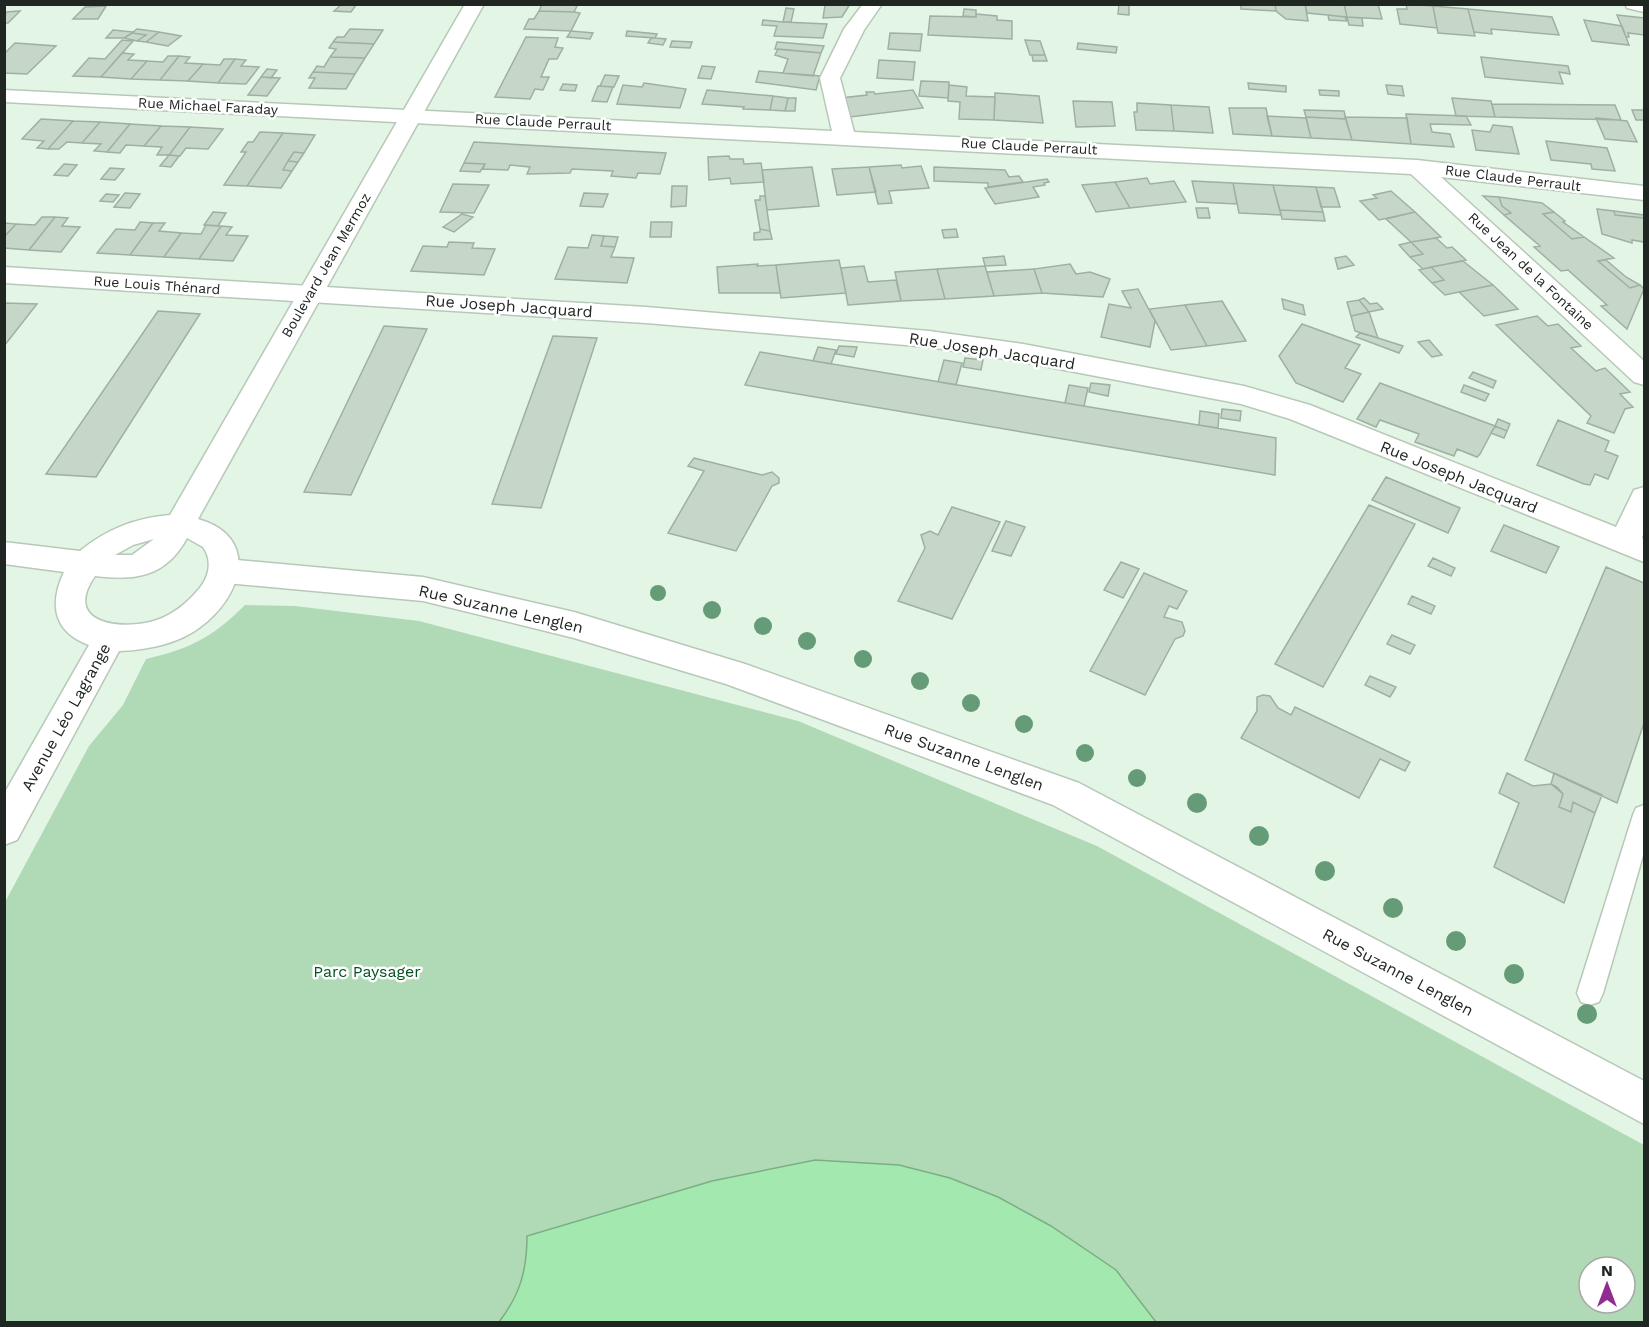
<svg xmlns="http://www.w3.org/2000/svg" width="1649" height="1327" font-family="'Work Sans',sans-serif">
<style>
.green{fill:#b0dab6;fill-rule:evenodd}
.water{fill:#a3e9af;stroke:#7cae84;stroke-width:1.5}
.building{fill:#c6d7c8;stroke:#9fb0a2;stroke-width:1.5}
.lines{fill:none;stroke-linecap:round;stroke-linejoin:round}
.lane-casing{stroke:#b7c8b9;stroke-width:3}
.street-casing{stroke:#b7c8b9;stroke-width:3}
.secondary-casing{stroke:#b7c8b9;stroke-width:3}
.lane{fill:#fff;fill-rule:evenodd}
.street{fill:#fff;fill-rule:evenodd}
.secondary{fill:#fff;fill-rule:evenodd}
.tree{fill:#669b78}
.labels{text-anchor:middle;dominant-baseline:central;stroke-width:5;stroke-linejoin:round;paint-order:stroke}
.far-street-label{font-size:14px;fill:#202621;stroke:#fff}
.street-label{font-size:16px;fill:#202621;stroke:#fff}
.park-label{font-size:16px;fill:#00521f;stroke:#fff}
</style>
<rect width="100%" height="100%" fill="#e3f5e5"/>
<!-- green -->
<path class="green" d="M 245,605 L 295,606 L 419,621 L 798,721 L 1097,846 L 1644,1145 L 1644,1322 L 5,1322 L 5,902 L 89,746 L 123,705 L 146,659 C 190,649 213,637 245,605 ZM 1589,1267 L 1625,1267 L 1625,1303 L 1589,1303 Z"/>
<!-- water -->
<path class="water" d="M 815,1160 L 899,1165 L 950,1178 L 998,1197 L 1051,1226 L 1116,1270 L 1156,1322 L 499,1322 C 520,1295 527,1270 527,1236 L 712,1181 Z"/>
<!-- building -->
<path class="building" d="M 342,4 L 349,4 L 356,5 L 351,12 L 334,11 Z
M 542,4 L 578,4 L 574,12 L 539,11 Z
M 850,4 L 842,17 L 823,18 L 825,5 Z
M 1119,4 L 1129,5 L 1129,15 L 1118,14 Z
M 1241,4 L 1275,4 L 1276,11 L 1241,9 Z
M 1275,4 L 1305,4 L 1308,21 L 1286,19 L 1276,11 Z
M 1305,4 L 1344,4 L 1347,17 L 1307,13 Z
M 1344,4 L 1378,4 L 1382,19 L 1347,17 Z
M 1406,4 L 1433,6 L 1437,28 L 1400,24 L 1397,9 L 1407,9 Z
M 106,6 L 98,19 L 73,19 L 85,7 Z
M 1433,6 L 1468,9 L 1475,36 L 1438,33 Z
M 786,8 L 794,9 L 791,22 L 783,22 Z
M 964,9 L 976,10 L 976,17 L 963,16 Z
M 1468,9 L 1552,17 L 1559,35 L 1491,29 L 1492,34 L 1474,32 Z
M 20,11 L 8,23 L 4,23 L 6,12 Z
M 539,11 L 574,12 L 580,13 L 571,31 L 524,29 L 529,19 L 534,19 Z
M 976,14 L 997,16 L 997,20 L 1012,21 L 1012,39 L 928,35 L 930,16 L 976,17 Z
M 1328,15 L 1345,17 L 1347,21 L 1329,20 Z
M 1617,15 L 1644,18 L 1644,35 L 1628,33 L 1629,37 L 1626,37 Z
M 1347,17 L 1362,18 L 1363,26 L 1349,25 Z
M 763,20 L 783,22 L 827,24 L 823,38 L 774,36 L 777,26 L 762,25 Z
M 1584,20 L 1622,26 L 1629,45 L 1592,41 Z
M 137,29 L 159,32 L 146,42 L 137,41 L 146,35 L 132,33 Z
M 350,29 L 383,30 L 374,44 L 333,42 L 337,37 L 344,37 Z
M 113,30 L 133,32 L 124,38 L 106,38 Z
M 571,31 L 593,33 L 590,39 L 567,37 Z
M 627,31 L 657,34 L 655,38 L 626,36 Z
M 159,32 L 181,36 L 168,46 L 146,42 Z
M 132,33 L 146,35 L 137,41 L 124,38 Z
M 890,33 L 922,34 L 920,51 L 888,49 Z
M 526,37 L 558,38 L 555,47 L 563,48 L 557,59 L 549,59 L 541,77 L 549,77 L 543,90 L 535,89 L 530,99 L 495,97 Z
M 651,38 L 655,38 L 666,39 L 663,45 L 648,43 Z
M 122,40 L 133,41 L 101,77 L 73,76 L 89,58 L 105,59 Z
M 1025,40 L 1040,41 L 1045,55 L 1030,55 Z
M 672,41 L 692,42 L 690,48 L 670,47 Z
M 333,42 L 374,44 L 365,58 L 330,57 L 336,49 L 329,48 Z
M 777,42 L 824,46 L 821,53 L 775,49 Z
M 15,43 L 56,46 L 27,74 L 4,73 L 4,54 Z
M 1078,43 L 1117,47 L 1116,53 L 1077,49 Z
M 778,49 L 821,53 L 813,76 L 783,73 L 788,59 L 775,55 Z
M 122,53 L 134,54 L 128,60 L 147,61 L 131,79 L 101,77 Z
M 1032,55 L 1045,55 L 1047,61 L 1033,61 Z
M 168,56 L 179,56 L 160,80 L 131,79 L 147,61 L 163,62 Z
M 179,56 L 190,57 L 185,63 L 203,64 L 188,81 L 160,80 Z
M 330,57 L 365,58 L 355,74 L 313,72 L 317,66 L 324,67 Z
M 1481,57 L 1568,66 L 1570,74 L 1559,72 L 1563,84 L 1485,77 Z
M 224,59 L 235,59 L 218,83 L 188,81 L 203,64 L 220,65 Z
M 235,59 L 246,60 L 241,66 L 259,67 L 246,84 L 218,83 Z
M 879,60 L 915,62 L 913,80 L 877,78 Z
M 702,66 L 715,67 L 711,79 L 698,78 Z
M 267,69 L 277,70 L 271,78 L 261,77 Z
M 759,71 L 820,76 L 816,90 L 756,82 Z
M 313,72 L 355,74 L 346,89 L 309,88 L 315,78 L 309,78 Z
M 605,75 L 619,76 L 614,87 L 600,86 Z
M 261,77 L 280,78 L 267,96 L 248,95 Z
M 921,81 L 949,82 L 948,98 L 919,96 Z
M 644,83 L 686,89 L 680,108 L 617,104 L 623,85 L 642,87 Z
M 1248,83 L 1286,86 L 1286,92 L 1249,89 Z
M 563,84 L 577,85 L 575,91 L 560,90 Z
M 949,85 L 967,87 L 966,96 L 995,97 L 994,120 L 959,119 L 960,102 L 948,101 Z
M 1386,85 L 1402,86 L 1404,96 L 1388,94 Z
M 598,86 L 613,87 L 607,102 L 592,101 Z
M 707,90 L 773,96 L 770,110 L 743,109 L 744,107 L 702,104 Z
M 913,90 L 923,108 L 850,117 L 841,98 L 867,95 L 866,92 L 874,92 L 875,94 Z
M 1319,90 L 1339,91 L 1339,96 L 1320,95 Z
M 995,93 L 1039,96 L 1043,123 L 994,120 Z
M 773,96 L 788,98 L 785,111 L 770,110 Z
M 788,98 L 796,98 L 795,111 L 785,111 Z
M 1452,98 L 1491,101 L 1495,117 L 1456,116 Z
M 1073,101 L 1112,102 L 1115,126 L 1076,127 Z
M 1137,103 L 1171,105 L 1174,131 L 1136,130 L 1134,112 L 1137,112 Z
M 1492,104 L 1615,105 L 1621,120 L 1495,117 Z
M 1171,105 L 1209,107 L 1213,133 L 1174,131 Z
M 1229,108 L 1266,108 L 1272,136 L 1233,134 Z
M 1304,110 L 1344,111 L 1346,119 L 1306,117 Z
M 1632,110 L 1644,110 L 1644,120 L 1636,120 Z
M 1406,114 L 1466,116 L 1471,125 L 1430,124 L 1432,132 L 1450,134 L 1454,147 L 1411,144 Z
M 1267,116 L 1306,118 L 1311,138 L 1272,136 Z
M 1306,117 L 1346,119 L 1352,140 L 1311,138 Z
M 1345,117 L 1407,118 L 1411,144 L 1352,140 Z
M 1596,118 L 1627,121 L 1637,142 L 1605,139 Z
M 41,119 L 73,121 L 48,149 L 37,148 L 44,141 L 22,139 Z
M 73,121 L 100,122 L 82,143 L 67,142 L 59,149 L 48,149 Z
M 100,122 L 130,124 L 107,152 L 94,151 L 101,144 L 82,143 Z
M 130,124 L 161,126 L 144,146 L 126,145 L 120,153 L 107,152 Z
M 1493,125 L 1512,127 L 1519,154 L 1476,150 L 1472,130 L 1490,132 Z
M 161,126 L 190,127 L 169,155 L 157,155 L 162,147 L 144,146 Z
M 190,127 L 223,129 L 208,149 L 186,148 L 180,156 L 169,155 Z
M 260,132 L 283,133 L 247,186 L 224,185 L 246,152 L 241,152 L 248,142 L 253,142 Z
M 283,133 L 315,135 L 304,153 L 294,152 L 288,161 L 283,170 L 292,171 L 281,188 L 247,186 Z
M 1546,141 L 1607,148 L 1615,171 L 1592,169 L 1591,164 L 1551,160 Z
M 474,142 L 666,153 L 660,174 L 638,173 L 636,178 L 611,176 L 613,171 L 572,169 L 570,173 L 527,174 L 530,167 L 510,165 L 508,170 L 483,169 L 485,164 L 464,163 Z
M 294,152 L 304,153 L 298,162 L 288,161 Z
M 169,155 L 179,156 L 171,167 L 160,166 Z
M 729,156 L 730,159 L 743,159 L 744,164 L 761,163 L 764,182 L 731,184 L 730,178 L 709,180 L 708,157 Z
M 288,161 L 298,162 L 292,171 L 283,170 Z
M 464,163 L 485,164 L 480,172 L 460,171 Z
M 64,164 L 77,165 L 68,176 L 54,175 Z
M 901,165 L 902,168 L 921,166 L 929,188 L 889,191 L 892,203 L 878,204 L 869,167 Z
M 812,167 L 819,206 L 767,210 L 762,170 Z
M 869,167 L 876,192 L 837,195 L 832,169 Z
M 934,167 L 1005,170 L 1009,177 L 1019,176 L 1023,182 L 988,187 L 988,183 L 934,181 Z
M 110,168 L 124,169 L 115,180 L 101,179 Z
M 1147,178 L 1150,184 L 1174,181 L 1186,202 L 1130,208 L 1115,182 Z
M 1047,179 L 1049,182 L 1044,183 L 1045,185 L 1033,187 L 1039,197 L 995,204 L 985,188 Z
M 1192,181 L 1233,183 L 1237,204 L 1197,202 Z
M 1115,182 L 1130,208 L 1096,212 L 1082,185 Z
M 1233,183 L 1273,185 L 1281,215 L 1239,213 Z
M 453,184 L 489,185 L 474,213 L 440,212 Z
M 1273,185 L 1316,187 L 1323,212 L 1280,210 Z
M 672,186 L 687,186 L 686,206 L 671,207 Z
M 1316,187 L 1334,188 L 1340,207 L 1321,207 Z
M 1391,191 L 1415,212 L 1379,220 L 1360,201 L 1377,198 L 1373,195 Z
M 125,193 L 140,194 L 130,208 L 114,207 Z
M 584,193 L 608,194 L 603,207 L 580,206 Z
M 106,194 L 119,195 L 113,202 L 100,201 Z
M 760,196 L 765,196 L 770,231 L 760,229 L 755,200 L 760,200 Z
M 1483,196 L 1499,197 L 1502,206 L 1511,213 L 1504,215 Z
M 1499,197 L 1542,203 L 1554,212 L 1543,214 L 1572,239 L 1584,237 L 1614,258 L 1598,261 L 1630,288 L 1640,285 L 1644,289 L 1627,329 L 1601,306 L 1607,305 L 1568,270 L 1561,271 L 1534,247 L 1540,246 L 1504,215 L 1511,213 L 1502,206 Z
M 1196,208 L 1208,208 L 1210,218 L 1198,218 Z
M 1597,209 L 1614,211 L 1615,215 L 1644,218 L 1644,242 L 1632,240 L 1632,243 L 1602,234 Z
M 1280,210 L 1323,212 L 1325,221 L 1282,219 Z
M 1614,211 L 1644,215 L 1644,218 L 1615,215 Z
M 213,212 L 226,213 L 218,226 L 204,225 Z
M 1415,212 L 1441,237 L 1411,242 L 1386,219 Z
M 1554,212 L 1565,221 L 1563,222 L 1584,237 L 1572,239 L 1543,214 Z
M 462,214 L 473,217 L 454,232 L 443,227 Z
M 42,217 L 55,217 L 29,250 L 4,248 L 4,237 L 16,224 L 35,225 Z
M 55,217 L 68,218 L 62,226 L 80,227 L 61,252 L 29,250 Z
M 140,222 L 153,223 L 130,255 L 97,253 L 116,229 L 135,230 Z
M 651,222 L 672,222 L 671,237 L 650,237 Z
M 4,223 L 16,224 L 4,237 Z
M 153,223 L 165,223 L 159,231 L 181,233 L 164,257 L 130,255 Z
M 206,225 L 221,226 L 199,259 L 164,257 L 181,233 L 201,234 Z
M 221,226 L 232,227 L 226,235 L 248,236 L 233,261 L 199,259 Z
M 760,229 L 770,231 L 772,239 L 754,240 L 754,233 L 760,232 Z
M 956,229 L 958,237 L 944,238 L 942,230 Z
M 592,235 L 604,236 L 601,246 L 615,247 L 611,257 L 634,258 L 627,283 L 555,279 L 568,247 L 588,248 Z
M 604,236 L 618,237 L 615,247 L 601,246 Z
M 1436,238 L 1447,248 L 1452,247 L 1466,260 L 1423,269 L 1410,257 L 1423,254 L 1411,242 Z
M 449,242 L 474,243 L 472,248 L 495,249 L 484,275 L 411,271 L 423,246 L 447,247 Z
M 1411,242 L 1423,254 L 1410,257 L 1399,245 Z
M 1004,256 L 1006,265 L 985,266 L 983,258 Z
M 1346,256 L 1354,265 L 1338,269 L 1335,258 Z
M 839,260 L 846,293 L 781,298 L 776,265 Z
M 1606,260 L 1626,277 L 1640,285 L 1630,288 L 1598,261 Z
M 1463,261 L 1493,285 L 1445,295 L 1432,283 L 1444,280 L 1431,267 Z
M 758,264 L 757,266 L 776,265 L 780,293 L 719,293 L 717,267 Z
M 1070,264 L 1076,274 L 1090,272 L 1110,279 L 1103,297 L 1042,293 L 1034,269 Z
M 864,266 L 868,282 L 896,280 L 901,301 L 848,305 L 841,268 Z
M 985,266 L 994,296 L 945,299 L 937,269 Z
M 1431,267 L 1444,280 L 1432,283 L 1419,270 Z
M 937,269 L 945,299 L 901,301 L 895,272 Z
M 1034,269 L 1042,293 L 994,296 L 987,272 Z
M 1493,285 L 1518,309 L 1484,316 L 1459,292 Z
M 1138,289 L 1155,321 L 1150,347 L 1101,337 L 1109,304 L 1131,308 L 1122,291 Z
M 1364,298 L 1370,304 L 1377,303 L 1383,309 L 1369,312 L 1359,300 Z
M 1282,299 L 1303,305 L 1305,315 L 1284,309 Z
M 1359,300 L 1369,312 L 1351,316 L 1347,302 Z
M 1222,301 L 1246,341 L 1207,346 L 1185,305 Z
M 4,303 L 37,304 L 4,346 Z
M 1185,305 L 1207,346 L 1171,350 L 1149,309 Z
M 158,311 L 200,314 L 96,477 L 46,474 Z
M 1369,312 L 1378,338 L 1355,331 L 1351,316 Z
M 1537,316 L 1548,326 L 1558,324 L 1581,346 L 1571,348 L 1596,371 L 1605,368 L 1630,392 L 1620,394 L 1633,407 L 1625,409 L 1614,433 L 1587,423 L 1591,416 L 1496,325 Z
M 1302,324 L 1360,345 L 1345,368 L 1361,374 L 1343,402 L 1296,383 L 1279,356 Z
M 384,326 L 427,329 L 351,495 L 304,492 Z
M 1360,333 L 1378,338 L 1403,346 L 1399,353 L 1356,337 Z
M 553,336 L 597,338 L 541,508 L 492,504 Z
M 1429,340 L 1442,355 L 1432,357 L 1418,342 Z
M 839,346 L 857,347 L 854,357 L 836,354 Z
M 818,347 L 836,350 L 831,364 L 813,361 Z
M 760,352 L 1276,438 L 1275,475 L 745,385 Z
M 965,358 L 983,360 L 981,370 L 963,367 Z
M 944,360 L 962,363 L 956,385 L 938,382 Z
M 1473,372 L 1496,381 L 1493,388 L 1469,378 Z
M 1091,383 L 1110,385 L 1108,396 L 1089,392 Z
M 1380,383 L 1495,426 L 1480,454 L 1477,457 L 1457,449 L 1454,456 L 1415,442 L 1419,434 L 1380,420 L 1376,427 L 1357,419 Z
M 1069,385 L 1088,388 L 1084,406 L 1065,403 Z
M 1464,385 L 1489,394 L 1485,401 L 1461,392 Z
M 1222,409 L 1241,411 L 1240,421 L 1221,418 Z
M 1200,411 L 1219,414 L 1218,428 L 1199,425 Z
M 1498,419 L 1510,424 L 1507,431 L 1495,426 Z
M 1558,420 L 1609,441 L 1605,451 L 1618,456 L 1608,479 L 1595,474 L 1590,485 L 1584,484 L 1537,465 Z
M 1495,426 L 1507,431 L 1504,438 L 1491,433 Z
M 694,458 L 762,475 L 772,472 L 779,478 L 779,483 L 772,486 L 736,551 L 668,533 L 704,471 L 688,466 Z
M 1386,477 L 1460,508 L 1448,533 L 1372,500 Z
M 1369,505 L 1415,524 L 1323,687 L 1275,664 Z
M 952,507 L 1000,522 L 952,619 L 898,601 L 925,548 L 921,535 L 930,531 L 938,535 Z
M 1006,521 L 1025,527 L 1011,556 L 992,551 Z
M 1504,525 L 1559,547 L 1546,573 L 1491,551 Z
M 1433,558 L 1455,568 L 1451,576 L 1428,566 Z
M 1121,562 L 1139,569 L 1123,598 L 1104,590 Z
M 1606,567 L 1644,583 L 1644,723 L 1617,803 L 1525,760 Z
M 1144,573 L 1187,591 L 1177,609 L 1169,606 L 1164,617 L 1182,622 L 1185,631 L 1183,636 L 1175,639 L 1145,695 L 1090,671 Z
M 1412,596 L 1435,606 L 1431,614 L 1408,604 Z
M 1392,635 L 1415,645 L 1410,654 L 1387,644 Z
M 1370,676 L 1396,687 L 1390,697 L 1365,685 Z
M 1263,695 L 1270,696 L 1278,708 L 1291,715 L 1295,707 L 1410,762 L 1405,771 L 1380,759 L 1359,798 L 1241,738 L 1257,711 L 1257,697 Z
M 1507,773 L 1533,786 L 1551,784 L 1557,787 L 1563,794 L 1559,807 L 1571,812 L 1573,802 L 1595,813 L 1564,903 L 1494,867 L 1519,803 L 1499,793 Z
M 1554,773 L 1602,795 L 1595,813 L 1573,802 L 1571,812 L 1559,807 L 1563,794 L 1551,784 Z"/>
<g class="lines">
<!-- lane casing -->
<g class="lane-casing">
<path id="lane" d="M 1644,805 L 1644,852 L 1603,993 L 1599,1002 L 1590,1005 L 1581,1002 L 1577,993 L 1633,815 L 1636,808 Z"/>
</g>
<!-- street casing -->
<g class="street-casing">
<path id="street" d="M 863,4 L 882,4 L 864,30 L 840,78 L 854,132 L 1417,160 L 1644,186 L 1644,200 L 1441,177 L 1644,361 L 1644,385 L 1634,382 L 1411,174 L 4,102 L 4,90 L 832,131 L 820,78 L 844,29 Z
M 4,267 L 646,307 L 929,331 L 1023,344 L 1244,386 L 1310,405 L 1616,527 L 1634,490 L 1644,487 L 1644,531 L 1642,538 L 1644,539 L 1644,562 L 1290,419 L 1241,404 L 1023,362 L 929,347 L 646,323 L 4,283 Z
M 226,559 L 423,577 L 574,612 L 745,664 L 1079,783 L 1644,1081 L 1644,1124 L 1053,805 L 726,684 L 574,638 L 423,601 L 226,583 L 215,579 L 210,571 L 215,563 Z"/>
</g>
<!-- secondary casing -->
<g class="secondary-casing">
<path id="secondary" d="M 465,4 L 484,4 L 198,519 C 261,537 242,597 199,628 C 177,644 146,650 119,651 L 17,840 L 4,845 L 4,794 L 89,645 C 53,632 49,604 64,572 L 4,564 L 4,542 L 80,551 C 107,529 135,518 170,515 ZM 187,538 L 203,547 C 213,561 209,578 198,590 C 187,603 174,614 157,620 C 124,631 61,625 95,576 C 135,581 166,577 187,538 ZM 154,539 L 132,555 L 115,555 L 133,545 Z
M 1625,4 L 1644,4 L 1644,12 L 1627,8 Z"/>
</g>
<!-- lane -->
<use href="#lane" class="lane"/>
<!-- street -->
<use href="#street" class="street"/>
<!-- secondary -->
<use href="#secondary" class="secondary"/>
</g>
<!-- trees -->
<g class="tree">
<circle cx="658" cy="593" r="8"/>
<circle cx="712" cy="610" r="9"/>
<circle cx="763" cy="626" r="9"/>
<circle cx="807" cy="641" r="9"/>
<circle cx="863" cy="659" r="9"/>
<circle cx="920" cy="681" r="9"/>
<circle cx="971" cy="703" r="9"/>
<circle cx="1024" cy="724" r="9"/>
<circle cx="1085" cy="753" r="9"/>
<circle cx="1137" cy="778" r="9"/>
<circle cx="1197" cy="803" r="10"/>
<circle cx="1259" cy="836" r="10"/>
<circle cx="1325" cy="871" r="10"/>
<circle cx="1393" cy="908" r="10"/>
<circle cx="1456" cy="941" r="10"/>
<circle cx="1514" cy="974" r="10"/>
<circle cx="1587" cy="1014" r="10"/>
</g>
<g class="labels">
<!-- far-street labels -->
<g class="far-street-label">
<text transform="translate(208 106) rotate(3)">Rue Michael Faraday</text>
<text transform="translate(543 122) rotate(3)">Rue Claude Perrault</text>
<text transform="translate(1029 146) rotate(3)">Rue Claude Perrault</text>
<text transform="translate(1513 178) rotate(7)">Rue Claude Perrault</text>
<text transform="translate(326 265) rotate(-60)">Boulevard Jean Mermoz</text>
<text transform="translate(1531 271) rotate(43)">Rue Jean de la Fontaine</text>
<text transform="translate(157 285) rotate(4)">Rue Louis Thénard</text>
</g>
<!-- street labels -->
<g class="street-label">
<text transform="translate(509 306) rotate(4)">Rue Joseph Jacquard</text>
<text transform="translate(992 351) rotate(9)">Rue Joseph Jacquard</text>
<text transform="translate(1459 477) rotate(22)">Rue Joseph Jacquard</text>
<text transform="translate(501 609) rotate(13)">Rue Suzanne Lenglen</text>
<text transform="translate(66 717) rotate(-61)">Avenue Léo Lagrange</text>
<text transform="translate(964 757) rotate(20)">Rue Suzanne Lenglen</text>
<text transform="translate(1398 972) rotate(28)">Rue Suzanne Lenglen</text>
</g>
<!-- park labels -->
<g class="park-label">
<text x="367" y="971">Parc Paysager</text>
</g>
</g>
<!-- border -->
<rect width="1649" height="1327" fill="none" stroke="#202621" stroke-width="12"/>
<!-- north arrow -->
<g transform="translate(1607 1285)"><circle r="28" fill="#ffffff" stroke="#a6a8a6" stroke-width="1.5"/>
<path d="M0-4.5L10 22L0 15L-10 22Z" fill="#932c90"/>
<text y="-9" font-size="16" font-weight="bold" text-anchor="middle" fill="#202621">N</text>
</g>
</svg>
